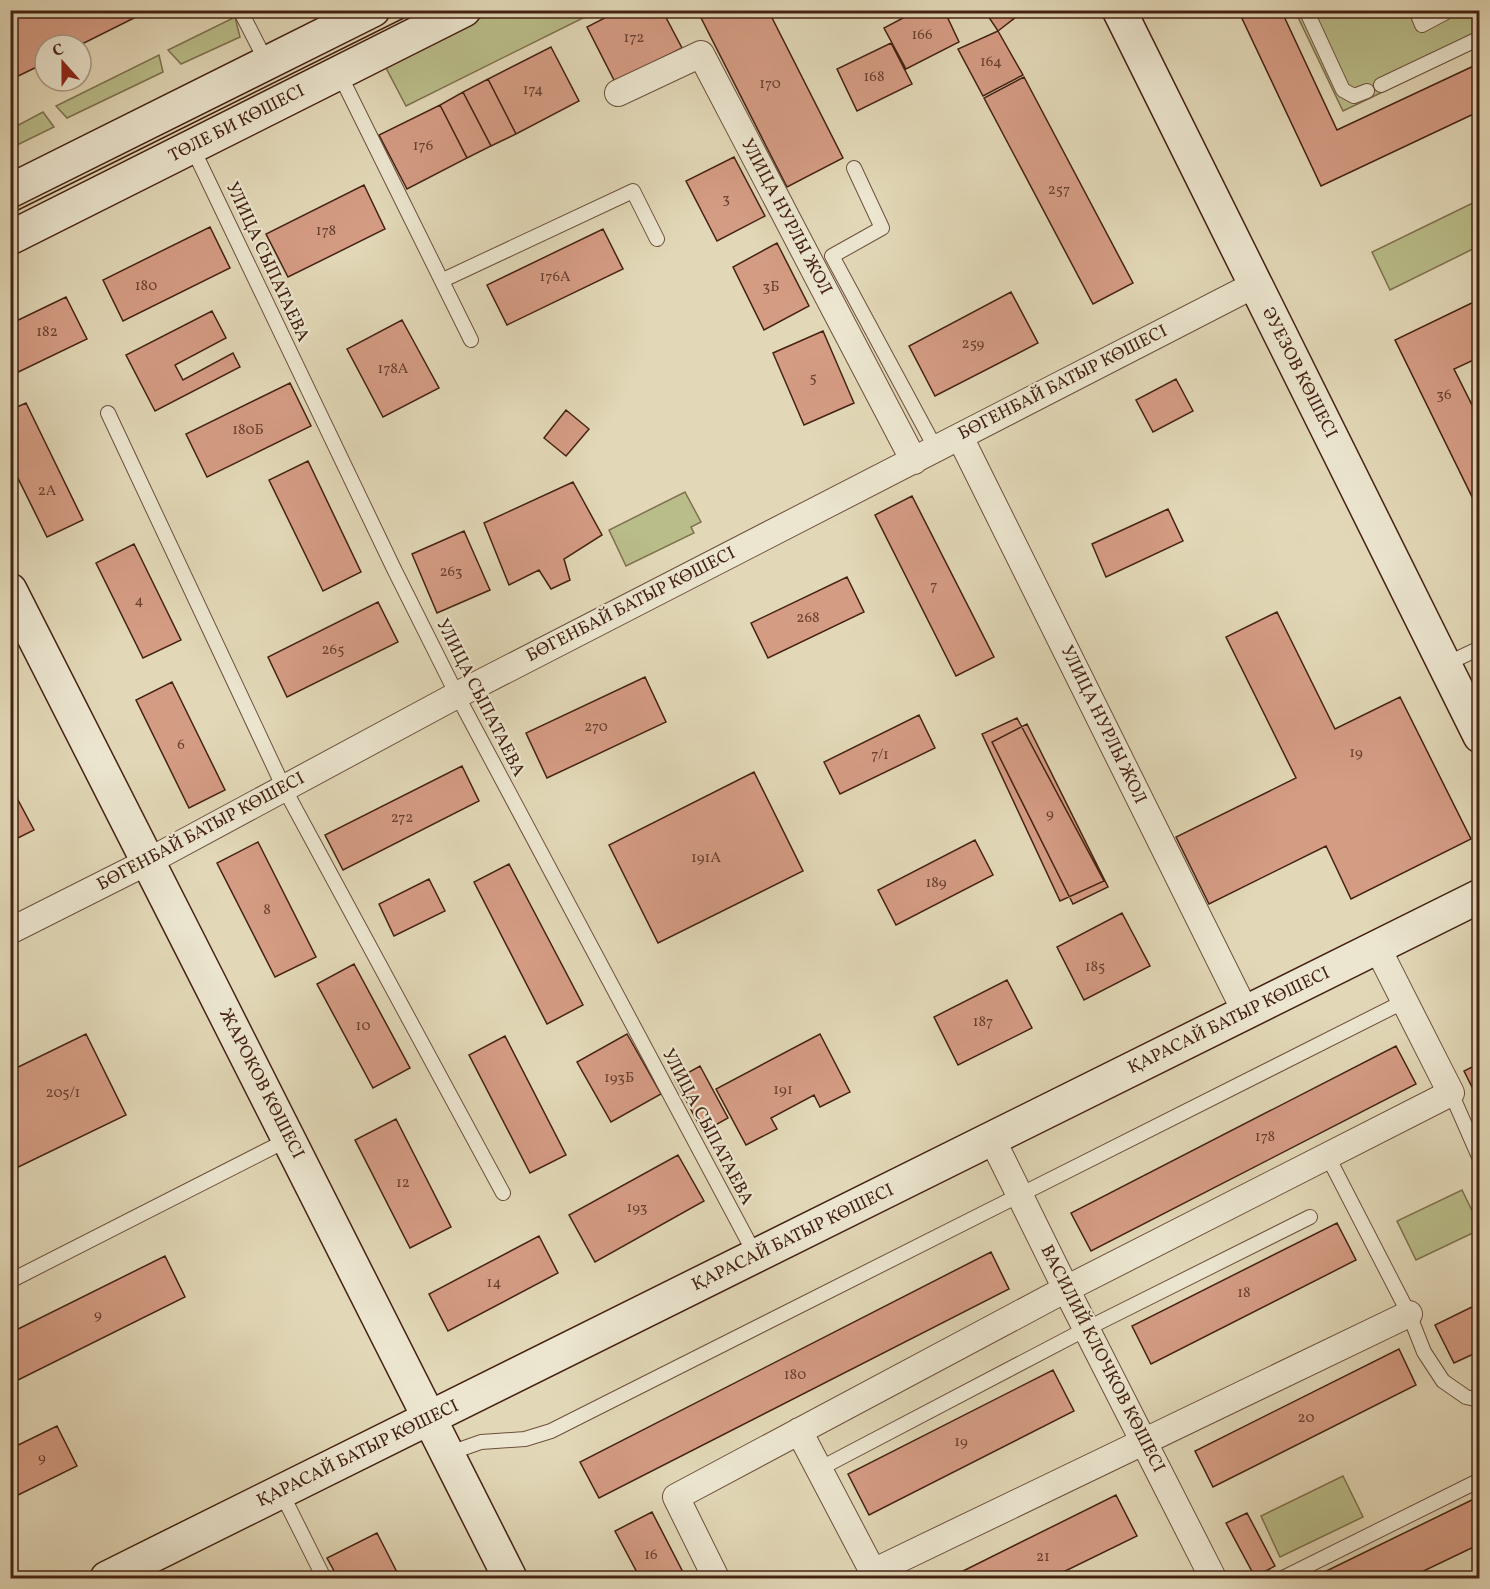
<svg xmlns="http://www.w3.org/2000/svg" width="1490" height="1589" font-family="Vollkorn,serif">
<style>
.green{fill:#b9bd8a;stroke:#7f704e;stroke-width:1.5}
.building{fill:#d59c84;stroke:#452213;stroke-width:1.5}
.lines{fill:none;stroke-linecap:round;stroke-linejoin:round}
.lane-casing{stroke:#6c503c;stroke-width:16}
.street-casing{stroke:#6c503c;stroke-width:28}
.secondary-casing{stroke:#452213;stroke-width:36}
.lane{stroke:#ece6d0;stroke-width:14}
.street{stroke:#ece6d0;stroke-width:26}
.secondary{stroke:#ece6d0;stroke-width:33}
.tram{stroke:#452213;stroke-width:1.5}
.labels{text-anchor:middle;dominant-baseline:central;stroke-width:4.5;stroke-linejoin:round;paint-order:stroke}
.number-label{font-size:15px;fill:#69402f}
.street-label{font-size:18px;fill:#452213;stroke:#ece6d0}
</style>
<rect width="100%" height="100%" fill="#e2d8b7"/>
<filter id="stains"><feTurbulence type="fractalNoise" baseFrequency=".00333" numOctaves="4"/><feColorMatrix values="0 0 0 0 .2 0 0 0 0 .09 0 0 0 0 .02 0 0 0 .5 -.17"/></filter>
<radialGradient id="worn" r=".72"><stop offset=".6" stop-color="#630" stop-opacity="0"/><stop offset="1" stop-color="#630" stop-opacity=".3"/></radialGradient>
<!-- green -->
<path class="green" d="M 494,11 L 597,11 L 406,106 L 385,66 Z
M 1295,11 L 1469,11 L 1479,30 L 1479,46 L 1343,111 Z
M 235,17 L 240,37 L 181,64 L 168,50 Z
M 159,55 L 163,72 L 67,118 L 56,106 Z
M 43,112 L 54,127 L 11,148 L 11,129 Z
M 1479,200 L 1479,246 L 1390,290 L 1372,252 Z
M 685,492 L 701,522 L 691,527 L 694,533 L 626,566 L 609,530 Z
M 1462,1190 L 1479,1225 L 1479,1230 L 1416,1260 L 1397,1221 Z
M 1343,1476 L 1363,1517 L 1280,1557 L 1261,1516 Z"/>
<!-- building -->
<path class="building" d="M 10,10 L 150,10 L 80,45 L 45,45 L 45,63 L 10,80 Z
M 620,10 L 662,10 L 682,48 L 615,82 L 587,27 Z
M 697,10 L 768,10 L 843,158 L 787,187 Z
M 918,10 L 944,10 L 959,42 L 906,69 L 884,28 Z
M 984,10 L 1025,10 L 998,31 Z
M 1238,10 L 1281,10 L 1337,130 L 1480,63 L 1480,111 L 1321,186 Z
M 998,31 L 1023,75 L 983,96 L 958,49 Z
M 891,43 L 912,84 L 857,111 L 837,69 Z
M 551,47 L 579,101 L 516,134 L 488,79 Z
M 1024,77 L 1133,283 L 1093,304 L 984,98 Z
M 488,79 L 516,134 L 491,146 L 463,92 Z
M 463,92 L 491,146 L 467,158 L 440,105 Z
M 440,105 L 467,158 L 407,189 L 379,135 Z
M 734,157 L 765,216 L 717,241 L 686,181 Z
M 364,185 L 385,229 L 288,277 L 266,234 Z
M 210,227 L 230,268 L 123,321 L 103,280 Z
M 603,229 L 623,269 L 507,325 L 487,285 Z
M 777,243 L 809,306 L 764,330 L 733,267 Z
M 1011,292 L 1038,343 L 935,396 L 909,346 Z
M 66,297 L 87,339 L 10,376 L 10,324 Z
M 1480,299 L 1480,357 L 1454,369 L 1480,421 L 1479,511 L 1395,340 Z
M 212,311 L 226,338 L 175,365 L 183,380 L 233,353 L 240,367 L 155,411 L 126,355 Z
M 402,320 L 439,388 L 383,417 L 347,349 Z
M 823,331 L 854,403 L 804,425 L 773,353 Z
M 1176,379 L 1193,411 L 1153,432 L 1136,400 Z
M 290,383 L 311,426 L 207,477 L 186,434 Z
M 26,403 L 83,520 L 47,537 L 10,462 L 10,410 Z
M 566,410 L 589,429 L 566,456 L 544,438 Z
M 308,461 L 361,572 L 323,591 L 269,480 Z
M 573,482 L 602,535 L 564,559 L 570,580 L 551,589 L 539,570 L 509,585 L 484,523 Z
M 912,496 L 994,657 L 956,676 L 875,515 Z
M 1168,509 L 1183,541 L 1106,577 L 1092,544 Z
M 464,531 L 490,590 L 437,613 L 412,554 Z
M 134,544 L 181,640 L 143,658 L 96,563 Z
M 847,577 L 864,612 L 768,658 L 751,623 Z
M 378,602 L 398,642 L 287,697 L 268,657 Z
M 1277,612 L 1335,729 L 1400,697 L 1471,839 L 1351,899 L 1326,846 L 1209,904 L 1176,837 L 1296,778 L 1226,637 Z
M 645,677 L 666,722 L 547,778 L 526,733 Z
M 172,682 L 225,790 L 189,808 L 136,700 Z
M 919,715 L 935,748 L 840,794 L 824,762 Z
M 1017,718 L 1104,881 L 1060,901 L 982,734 Z
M 1027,724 L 1108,887 L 1073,904 L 992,742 Z
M 462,766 L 479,801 L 343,870 L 325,835 Z
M 754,772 L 803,871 L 658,943 L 609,845 Z
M 10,785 L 34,830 L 10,842 Z
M 975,840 L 993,875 L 896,925 L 878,890 Z
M 258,842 L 316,957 L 275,977 L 217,863 Z
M 509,864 L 583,1005 L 547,1024 L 474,882 Z
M 429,879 L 445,911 L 394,936 L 379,904 Z
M 1122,913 L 1150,966 L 1084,1000 L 1057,947 Z
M 354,964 L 410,1068 L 373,1088 L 317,984 Z
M 1007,980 L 1032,1028 L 958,1065 L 934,1017 Z
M 86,1034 L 126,1115 L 10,1171 L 10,1071 Z
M 627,1034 L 661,1094 L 611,1122 L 577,1062 Z
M 820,1034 L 850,1092 L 820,1107 L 814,1095 L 771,1118 L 777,1129 L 746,1145 L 716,1089 Z
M 505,1036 L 566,1155 L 530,1173 L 469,1055 Z
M 1396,1046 L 1416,1084 L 1091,1251 L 1071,1213 Z
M 1480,1063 L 1480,1103 L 1464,1071 Z
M 700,1066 L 728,1118 L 703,1132 L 675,1080 Z
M 396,1119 L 451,1227 L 410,1248 L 355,1140 Z
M 678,1155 L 704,1201 L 595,1262 L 569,1215 Z
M 1337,1223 L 1356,1260 L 1151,1364 L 1132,1326 Z
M 539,1236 L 558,1273 L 448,1331 L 429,1294 Z
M 991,1252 L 1009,1289 L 599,1498 L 580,1462 Z
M 165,1256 L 185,1297 L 10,1384 L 10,1333 Z
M 1480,1303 L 1480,1351 L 1454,1363 L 1435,1325 Z
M 1399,1349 L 1416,1385 L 1213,1487 L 1195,1451 Z
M 1053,1370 L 1074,1411 L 869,1515 L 848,1474 Z
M 57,1426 L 77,1466 L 10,1499 L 10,1449 Z
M 1116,1495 L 1137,1536 L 1051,1578 L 949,1578 Z
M 1480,1496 L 1480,1544 L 1409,1578 L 1312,1578 Z
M 652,1512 L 686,1578 L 640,1578 L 615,1531 Z
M 1247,1513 L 1275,1566 L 1255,1577 L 1226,1523 Z
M 377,1533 L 400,1578 L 338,1578 L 327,1558 Z"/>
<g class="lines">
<!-- lane casing -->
<g class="lane-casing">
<path id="lane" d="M 240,10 L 267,63
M 1306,10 L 1343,90 L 1354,96 L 1367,91
M 1416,10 L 1422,25 L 1450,10
M 339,73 L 471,340
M 1381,85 L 1480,38
M 192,147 L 394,569 L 457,695 L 756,1256
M 854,168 L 882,228 L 832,256 L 936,449
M 443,280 L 633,191 L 657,239
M 108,413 L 284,788 L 503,1193
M 1444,665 L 1480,648
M 1451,1093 L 1480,1159
M 1328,1157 L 1409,1314 L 1424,1352 L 1443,1381 L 1466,1397 L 1480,1400
M 10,1281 L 289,1139
M 447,1454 L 481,1442 L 525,1439 L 551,1431 L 1405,1001
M 819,1469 L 1086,1329 L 1310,1217
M 281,1492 L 324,1578
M 1283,1578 L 1480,1480"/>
</g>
<!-- street casing -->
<g class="street-casing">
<path id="street" d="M 618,93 L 701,54 L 914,461
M 960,437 L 1246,1013
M 10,931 L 149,861 L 457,695 L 1254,285
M 992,1139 L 1066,1289 L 1213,1578
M 799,1431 L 873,1572
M 716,1578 L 676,1497 L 1066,1289 L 1451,1093 L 1377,947
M 876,1578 L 873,1572 L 1409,1314"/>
</g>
<!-- secondary casing -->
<g class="secondary-casing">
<path id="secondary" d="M 1119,10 L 1480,736
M 10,191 L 373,10
M 10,238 L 464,10
M 10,590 C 179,918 342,1250 510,1578
M 107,1578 L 1480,896"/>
</g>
<!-- lane -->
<use href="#lane" class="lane"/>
<!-- street -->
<use href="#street" class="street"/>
<!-- secondary -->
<use href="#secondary" class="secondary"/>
<!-- tram -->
<path class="tram" d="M 10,214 L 420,10"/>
</g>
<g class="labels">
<!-- number labels -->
<g class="number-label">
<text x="922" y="35">166</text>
<text x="634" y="38">172</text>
<text x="991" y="62">164</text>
<text x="874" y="77">168</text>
<text x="770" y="84">170</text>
<text x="533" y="90">174</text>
<text x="423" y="146">176</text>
<text x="1059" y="190">257</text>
<text x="726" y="199">3</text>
<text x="326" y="231">178</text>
<text x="555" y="277">176А</text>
<text x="146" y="286">180</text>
<text x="771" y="287">3Б</text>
<text x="47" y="332">182</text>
<text x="973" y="344">259</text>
<text x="393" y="369">178А</text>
<text x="813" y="378">5</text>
<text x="1444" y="395">36</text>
<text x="248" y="430">180Б</text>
<text x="47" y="491">2А</text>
<text x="451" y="572">263</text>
<text x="934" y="586">7</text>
<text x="139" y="601">4</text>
<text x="808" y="618">268</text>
<text x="333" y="650">265</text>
<text x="596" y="727">270</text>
<text x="181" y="745">6</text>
<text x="1356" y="753">19</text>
<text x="880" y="755">7/1</text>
<text x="1050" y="814">9</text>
<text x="402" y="818">272</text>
<text x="706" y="858">191А</text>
<text x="936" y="883">189</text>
<text x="267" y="910">8</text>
<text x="1095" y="967">185</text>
<text x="983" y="1022">187</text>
<text x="363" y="1026">10</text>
<text x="619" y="1078">193Б</text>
<text x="783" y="1090">191</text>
<text x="63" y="1093">205/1</text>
<text x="1265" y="1137">178</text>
<text x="403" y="1183">12</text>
<text x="637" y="1208">193</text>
<text x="494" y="1283">14</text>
<text x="1244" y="1293">18</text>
<text x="98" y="1315">9</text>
<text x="795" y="1375">180</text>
<text x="1306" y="1418">20</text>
<text x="961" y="1442">19</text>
<text x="42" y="1458">9</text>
<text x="651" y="1555">16</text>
<text x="1043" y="1557">21</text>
</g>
<!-- street labels -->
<g class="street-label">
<text transform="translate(237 124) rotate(-27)">ТӨЛЕ БИ КӨШЕСІ</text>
<text transform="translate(786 217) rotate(62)">УЛИЦА НУРЛЫ ЖОЛ</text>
<text transform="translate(267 262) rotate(65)">УЛИЦА СЫПАТАЕВА</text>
<text transform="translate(1299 373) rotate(63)">ӘУЕЗОВ КӨШЕСІ</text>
<text transform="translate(1063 383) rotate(-27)">БӨГЕНБАЙ БАТЫР КӨШЕСІ</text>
<text transform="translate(631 605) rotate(-27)">БӨГЕНБАЙ БАТЫР КӨШЕСІ</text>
<text transform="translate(480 698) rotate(63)">УЛИЦА СЫПАТАЕВА</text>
<text transform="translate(1103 725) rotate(64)">УЛИЦА НУРЛЫ ЖОЛ</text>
<text transform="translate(201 832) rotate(-28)">БӨГЕНБАЙ БАТЫР КӨШЕСІ</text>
<text transform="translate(1229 1021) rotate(-26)">ҚАРАСАЙ БАТЫР КӨШЕСІ</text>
<text transform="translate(261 1084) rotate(63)">ЖАРОКОВ КӨШЕСІ</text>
<text transform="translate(707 1127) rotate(62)">УЛИЦА СЫПАТАЕВА</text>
<text transform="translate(793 1238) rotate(-26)">ҚАРАСАЙ БАТЫР КӨШЕСІ</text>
<text transform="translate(1102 1359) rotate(63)">ВАСИЛИЙ КЛОЧКОВ КӨШЕСІ</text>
<text transform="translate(358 1454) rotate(-26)">ҚАРАСАЙ БАТЫР КӨШЕСІ</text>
</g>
</g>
<!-- margin -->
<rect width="1490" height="1589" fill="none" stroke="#e2d8b7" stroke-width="36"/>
<rect x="12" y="12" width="1466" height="1565" fill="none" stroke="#452213" stroke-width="3"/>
<rect x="18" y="18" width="1454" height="1553" fill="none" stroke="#452213" stroke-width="1.5"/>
<!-- north arrow -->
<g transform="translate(63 63) rotate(339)"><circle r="28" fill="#ece6d0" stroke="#a99884" stroke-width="1.5"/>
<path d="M0-4.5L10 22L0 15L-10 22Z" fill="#8f2418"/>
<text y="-9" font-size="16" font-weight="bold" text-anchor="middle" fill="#452213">С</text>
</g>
<rect width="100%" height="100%" filter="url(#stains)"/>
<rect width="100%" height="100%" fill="url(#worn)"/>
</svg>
